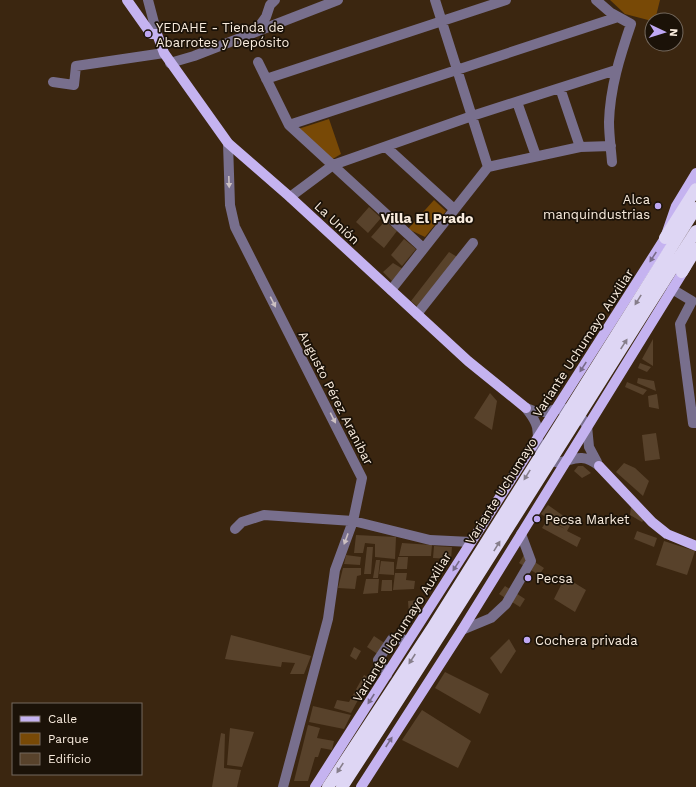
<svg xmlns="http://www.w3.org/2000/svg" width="696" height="787" font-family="'Work Sans',sans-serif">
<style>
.green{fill:#784906}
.building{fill:#58422b}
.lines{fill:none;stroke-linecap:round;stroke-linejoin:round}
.minor{stroke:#786f8d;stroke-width:10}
.major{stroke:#c5b3f0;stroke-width:10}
.highway{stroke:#ded6f4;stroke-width:12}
.oneway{fill:#ccc0c2}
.oneway2{fill:#786b88}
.oneway3{fill:#867e8a}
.poi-dot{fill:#bfa8f4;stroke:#1b1208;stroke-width:1.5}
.labels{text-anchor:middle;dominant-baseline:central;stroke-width:3.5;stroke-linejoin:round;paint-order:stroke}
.poi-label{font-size:13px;fill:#f9ecde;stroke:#1b1208;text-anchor:start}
.street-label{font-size:13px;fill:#f9ecde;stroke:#1b1208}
.neighbourhood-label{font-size:14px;font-weight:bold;fill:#f9ecde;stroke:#1b1208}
</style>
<rect width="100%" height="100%" fill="#3b2610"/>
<!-- green -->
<path class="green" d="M 610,0 L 660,0 L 655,20 L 652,21 L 625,14 Z
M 329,119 L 341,154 L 331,160 L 298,129 Z
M 434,200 L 446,211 L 425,237 L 408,229 Z"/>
<!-- building -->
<path class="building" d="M 369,207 L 381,218 L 368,233 L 356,222 Z
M 385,221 L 397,231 L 384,248 L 371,237 Z
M 404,239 L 416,249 L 402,266 L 391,255 Z
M 449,252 L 459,258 L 423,311 L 411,301 Z
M 393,263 L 403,269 L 392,281 L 383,272 Z
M 653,339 L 653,366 L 642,359 Z
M 640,363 L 651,367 L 647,372 L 638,368 Z
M 638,378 L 654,381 L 656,391 L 637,383 Z
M 627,382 L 647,390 L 643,395 L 625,387 Z
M 490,393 L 497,401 L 492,430 L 474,418 Z
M 657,394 L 659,409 L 649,407 L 648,396 Z
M 656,433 L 660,459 L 645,461 L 642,435 Z
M 624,463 L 635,468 L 649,481 L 643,496 L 616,472 Z
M 578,466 L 583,466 L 591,473 L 582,478 L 574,471 Z
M 548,505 L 572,522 L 567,531 L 581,538 L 577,547 L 542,528 L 547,520 L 565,529 L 541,514 Z
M 631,507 L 644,520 L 642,522 L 630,515 Z
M 637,531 L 657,538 L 654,547 L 634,539 Z
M 356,535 L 396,537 L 395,559 L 375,557 L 375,544 L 365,543 L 363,553 L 354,553 Z
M 664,541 L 695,551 L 687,575 L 656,565 Z
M 402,543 L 432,545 L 431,556 L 399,556 Z
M 434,546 L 452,547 L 451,559 L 433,558 Z
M 367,547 L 373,547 L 371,574 L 364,574 Z
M 346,555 L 361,557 L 360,565 L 344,564 Z
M 524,555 L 544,568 L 539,575 L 519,563 Z
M 398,557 L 408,557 L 407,569 L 396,569 Z
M 376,560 L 380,560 L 378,578 L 373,578 Z
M 381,561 L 394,562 L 394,575 L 379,574 Z
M 343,568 L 361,568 L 361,575 L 357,576 L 355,589 L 338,588 Z
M 395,573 L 407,573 L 406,580 L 415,581 L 414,589 L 393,590 Z
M 565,577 L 586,590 L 575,612 L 554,599 Z
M 366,579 L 379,579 L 378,593 L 363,594 Z
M 382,580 L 392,580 L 392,591 L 381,591 Z
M 505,586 L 525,599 L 520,607 L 499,594 Z
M 417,600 L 419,614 L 409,615 L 408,601 Z
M 231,635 L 311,656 L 304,674 L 290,674 L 295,663 L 282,662 L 281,667 L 225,659 Z
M 374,636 L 392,648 L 385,659 L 367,647 Z
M 509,639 L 516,651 L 501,674 L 490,658 Z
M 354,647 L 361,651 L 356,660 L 350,656 Z
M 445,672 L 489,694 L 480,714 L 435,688 Z
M 364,675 L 370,678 L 351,713 L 334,708 L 337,700 L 349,702 Z
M 313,706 L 351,715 L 344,729 L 309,722 Z
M 422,710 L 471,741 L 458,768 L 402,740 Z
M 308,725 L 320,728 L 317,738 L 334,741 L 332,750 L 321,748 L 318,757 L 315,757 L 308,781 L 294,781 Z
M 230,728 L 254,732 L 242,767 L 227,765 Z
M 221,733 L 225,734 L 224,768 L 241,770 L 237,787 L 212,787 Z"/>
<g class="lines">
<!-- minor -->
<path class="minor" d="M 148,0 L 157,34
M 435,0 L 488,167
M 596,0 L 611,13 L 631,24 C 620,56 610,88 609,122 C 609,135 611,149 612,162
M 255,32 L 266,17 L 270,5 L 275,0
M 258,62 L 289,125 L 423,248
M 170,63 L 194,56 L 338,0
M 266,79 L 506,0
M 53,82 L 74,85 L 76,66 L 164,53
M 560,88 L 580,147
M 517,102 L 536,156
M 289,125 L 618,17
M 228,143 L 230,205 L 235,227 L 362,478 L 353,521 L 335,570 L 328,619 L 283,787
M 386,147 L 454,209
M 290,197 L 333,165 L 472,116 L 616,70
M 672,289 L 692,301 L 680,324 L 693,423 L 696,423
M 391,290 L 488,167 L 580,147 L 611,146
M 417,314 L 473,243
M 526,408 C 530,414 535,419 537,427 C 539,438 536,448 545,456 C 563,474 574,445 599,466
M 526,408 L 536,412 L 546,412 L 556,409 L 568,409 L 581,417 L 587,426 L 589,447 L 597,462
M 235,529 L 242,522 L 264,515 L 353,521 L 430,540 L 471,542
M 462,630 L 491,618 L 506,604 L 531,561 L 521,534
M 387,675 L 378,660 L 392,639 L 408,640"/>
<!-- major -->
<path class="major" d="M 127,0 L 151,34 L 157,34 L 164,53 L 228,143 L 290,197 L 468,361 L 526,408
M 599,466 L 652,522 L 667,534 L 696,546
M 315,787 L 665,238 L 676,206 L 696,173
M 361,787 L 462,630 L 686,267"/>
<!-- highway -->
<path class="highway" d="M 665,238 L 696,189
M 682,272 L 696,249
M 328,787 L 433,627 L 696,208
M 342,787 C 462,603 578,416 696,231"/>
</g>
<!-- one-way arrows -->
<defs><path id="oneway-solid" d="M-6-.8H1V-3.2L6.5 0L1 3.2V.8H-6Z"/></defs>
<g class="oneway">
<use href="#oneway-solid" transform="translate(229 182) rotate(88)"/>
<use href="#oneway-solid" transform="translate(273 302) rotate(63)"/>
<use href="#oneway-solid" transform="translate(333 418) rotate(63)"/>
<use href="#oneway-solid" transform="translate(346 539) rotate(110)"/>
</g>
<g class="oneway2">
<use href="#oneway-solid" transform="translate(653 257) rotate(123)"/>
<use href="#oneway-solid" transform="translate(583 367) rotate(123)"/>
<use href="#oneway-solid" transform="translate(456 566) rotate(123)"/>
<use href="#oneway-solid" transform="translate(371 699) rotate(123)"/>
<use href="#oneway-solid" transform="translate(389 742) rotate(-57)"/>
</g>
<g class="oneway3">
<use href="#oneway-solid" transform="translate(638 300) rotate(122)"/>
<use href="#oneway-solid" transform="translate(624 344) rotate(-57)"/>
<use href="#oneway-solid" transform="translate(527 475) rotate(122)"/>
<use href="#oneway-solid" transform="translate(497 546) rotate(-58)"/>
<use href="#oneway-solid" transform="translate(412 659) rotate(123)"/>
<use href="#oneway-solid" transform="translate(340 768) rotate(123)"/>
</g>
<!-- markers -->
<g class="poi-dot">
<circle cx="148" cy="34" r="4"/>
<circle cx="658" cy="206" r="4"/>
<circle cx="537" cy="519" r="4"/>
<circle cx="528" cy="578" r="4"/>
<circle cx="527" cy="640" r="4"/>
</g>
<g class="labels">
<!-- poi labels -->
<g class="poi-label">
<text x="156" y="27">YEDAHE - Tienda de<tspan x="156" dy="15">Abarrotes y Depósito</tspan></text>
<text x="650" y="199" text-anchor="end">Alca<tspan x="650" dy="15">manquindustrias</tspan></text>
<text x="545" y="519">Pecsa Market</text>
<text x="536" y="578">Pecsa</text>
<text x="535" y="640">Cochera privada</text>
</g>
<!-- street labels -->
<g class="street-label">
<text transform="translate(337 223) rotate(43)">La Unión</text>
<text transform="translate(583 343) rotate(-57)">Variante Uchumayo Auxiliar</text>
<text transform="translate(336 398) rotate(63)">Augusto Pérez Aranibar</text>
<text transform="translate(501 491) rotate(-58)">Variante Uchumayo</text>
<text transform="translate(402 627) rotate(-58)">Variante Uchumayo Auxiliar</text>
</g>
<!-- neighbourhood labels -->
<g class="neighbourhood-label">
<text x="427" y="218">Villa El Prado</text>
</g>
</g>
<!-- legend -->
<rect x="12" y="703" width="130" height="72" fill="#1b1208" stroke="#74695e"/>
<rect x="20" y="716" width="20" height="6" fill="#c5b3f0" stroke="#74695e"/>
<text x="48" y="723" font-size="12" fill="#f9ecde">Calle</text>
<rect x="20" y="733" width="20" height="12" fill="#784906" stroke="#74695e"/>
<text x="48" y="743" font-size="12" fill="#f9ecde">Parque</text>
<rect x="20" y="753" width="20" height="12" fill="#58422b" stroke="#74695e"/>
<text x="48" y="763" font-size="12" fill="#f9ecde">Edificio</text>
<!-- north arrow -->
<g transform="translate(664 32) rotate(94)"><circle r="19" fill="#1b1208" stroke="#74695e"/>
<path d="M0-3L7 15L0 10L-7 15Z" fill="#bfa8f4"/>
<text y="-6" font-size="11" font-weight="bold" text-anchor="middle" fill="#f9ecde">N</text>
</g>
</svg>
